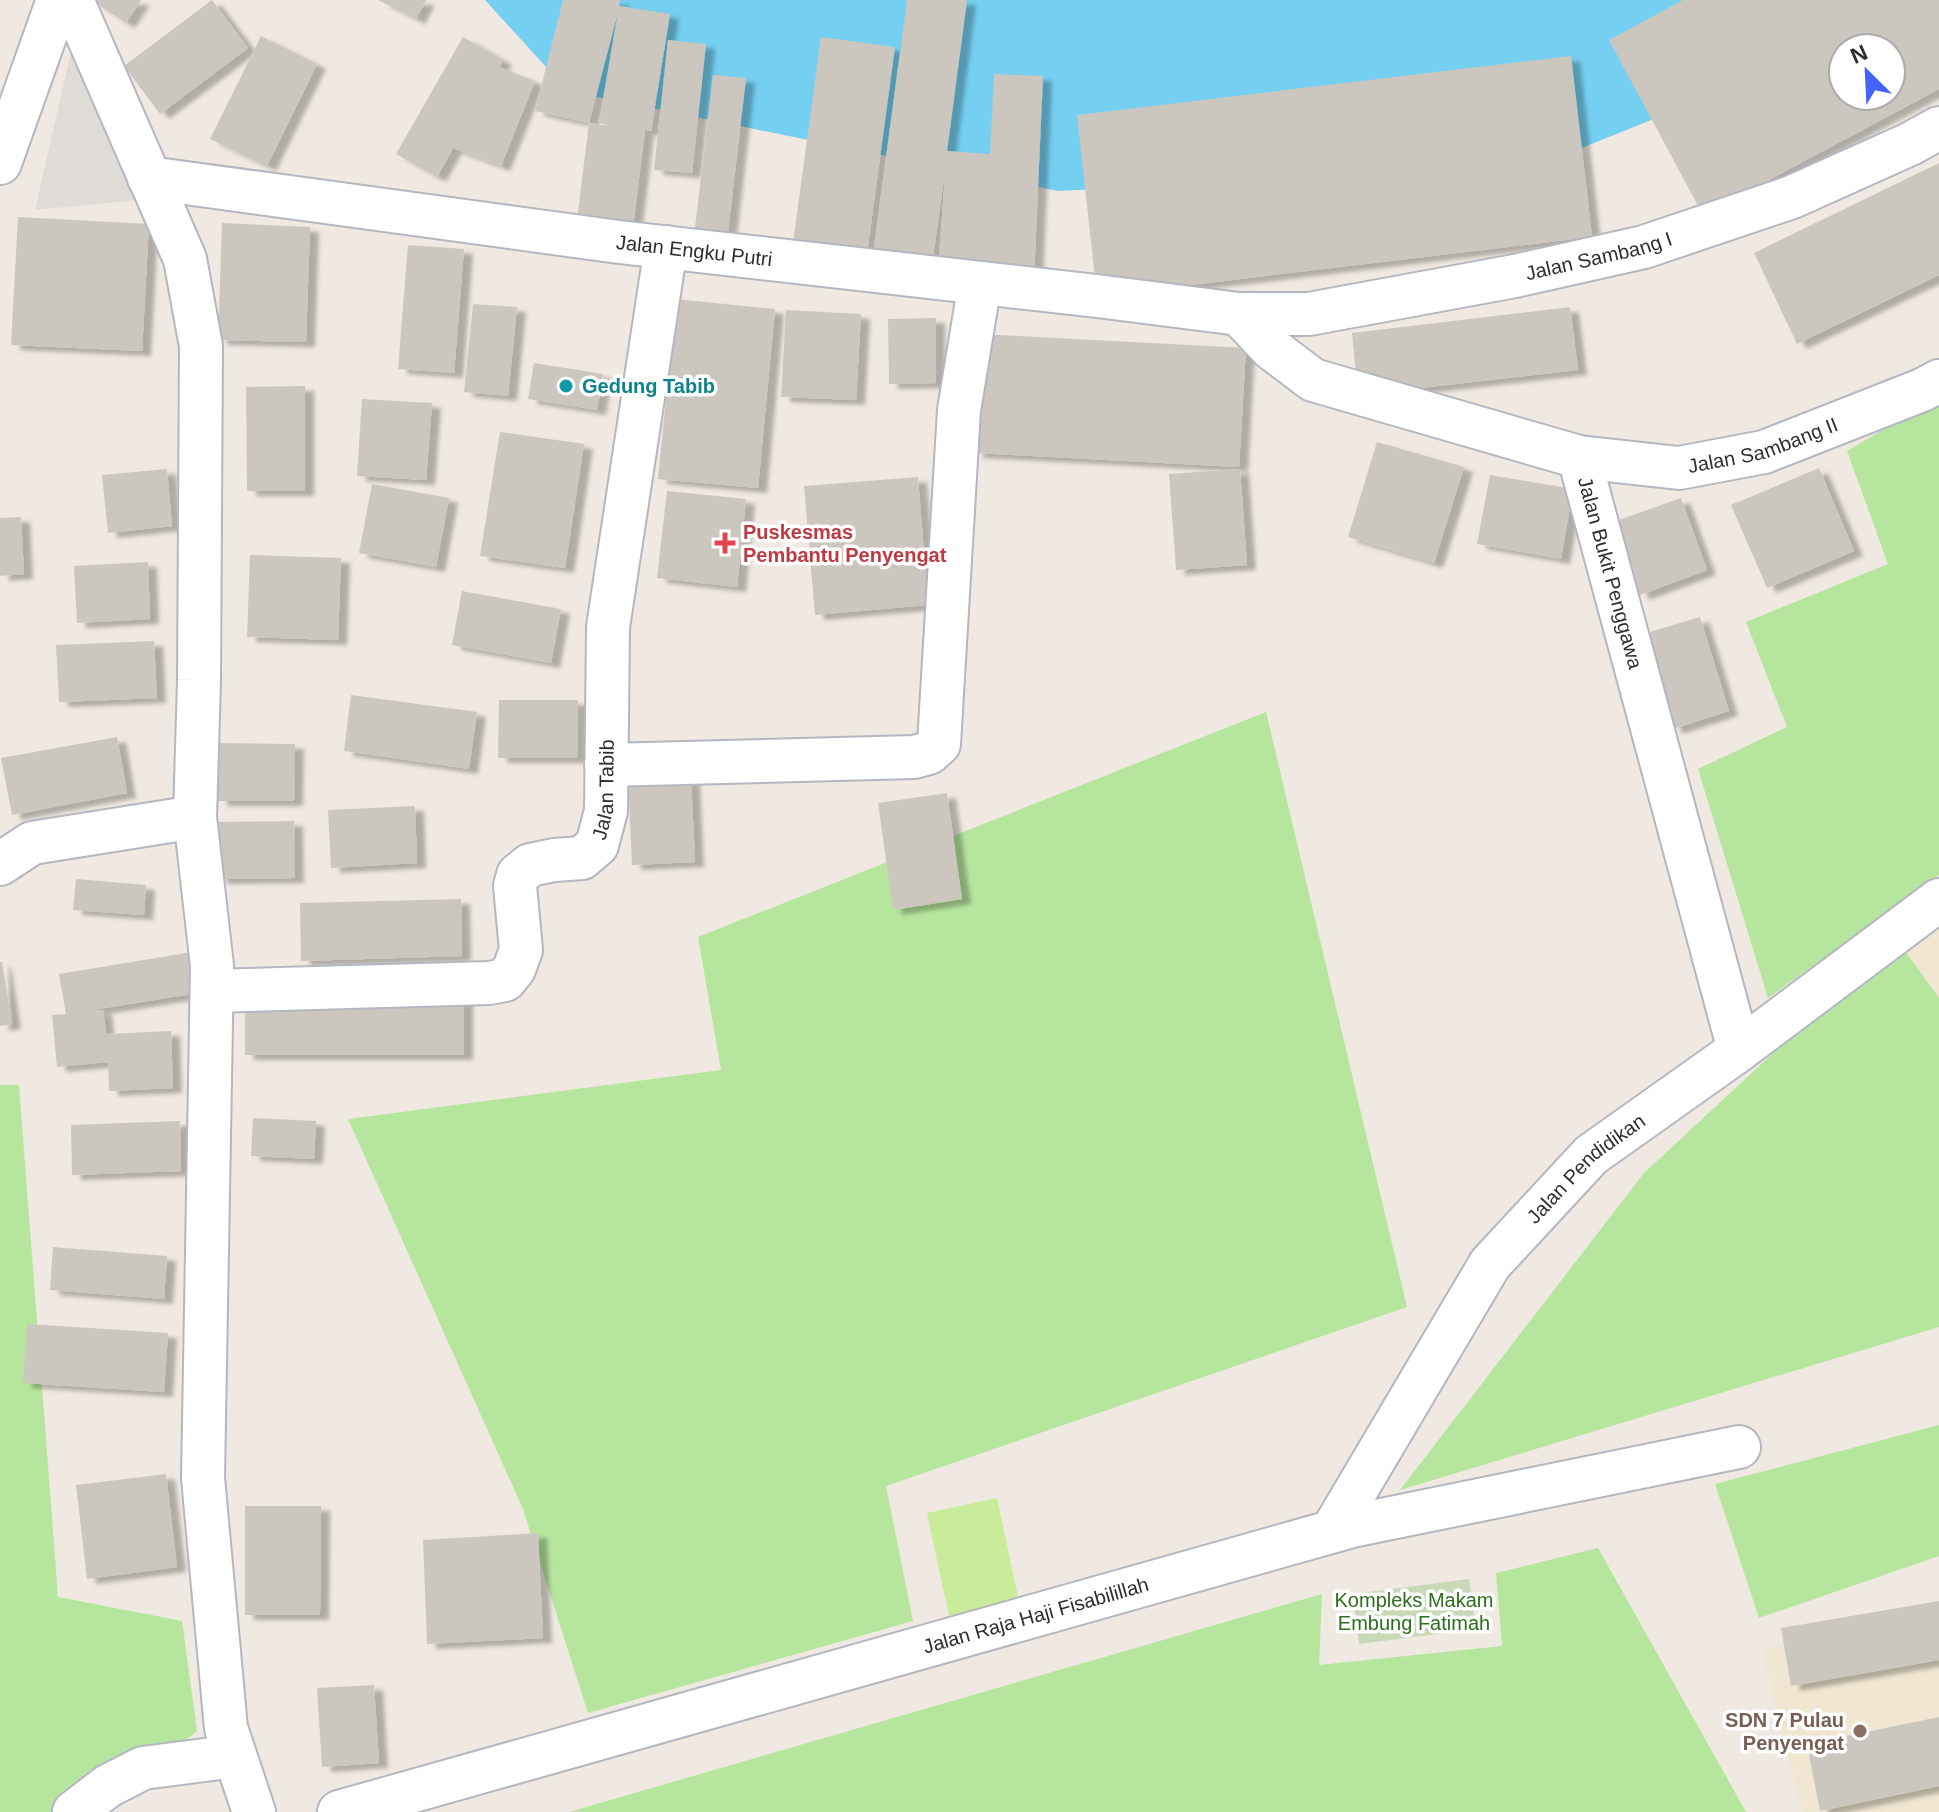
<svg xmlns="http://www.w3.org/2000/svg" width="1939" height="1812" viewBox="0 0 1939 1812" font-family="Arial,sans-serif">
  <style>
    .education { fill: #f0e6d1 }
    .green { fill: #b6e59e }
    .cemetery { fill: #c8d9b8 }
    .pitch { fill: #c9ec9a }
    .plaza { fill: #dfdcd8 }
    .water { fill: #75cff0 }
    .building { fill: #cbc7bf; fill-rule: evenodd; filter: url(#shadow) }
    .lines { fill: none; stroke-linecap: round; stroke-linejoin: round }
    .minor-casing { stroke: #b4b7c1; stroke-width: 46 }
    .minor { stroke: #fff; stroke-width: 42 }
    .culture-dot { fill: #0f9aa8; stroke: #fff; stroke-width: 3 }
    .health-dot { fill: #e0444e; stroke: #fff; stroke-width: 3 }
    .education-dot { fill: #8d6e63; stroke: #fff; stroke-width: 3 }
    .labels { text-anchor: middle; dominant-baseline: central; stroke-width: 7; stroke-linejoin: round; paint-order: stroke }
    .street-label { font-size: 20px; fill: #2e2e2e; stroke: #fff }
    .culture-label { font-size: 20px; font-weight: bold; fill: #0d838f; stroke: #fff; text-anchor: start }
    .health-label { font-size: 20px; font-weight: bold; fill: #be3a42; stroke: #fff; text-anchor: start }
    .park-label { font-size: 20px; fill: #2c6e1b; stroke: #fff }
    .education-label { font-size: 20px; font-weight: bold; fill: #785e54; stroke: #fff; text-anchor: end }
  </style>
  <defs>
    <filter id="shadow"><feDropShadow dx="9" dy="5" stdDeviation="2" flood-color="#0004"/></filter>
  </defs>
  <rect width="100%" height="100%" fill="#efe9e1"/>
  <g class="education">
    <path d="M1939 908V998L1896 939Z"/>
    <path d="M1939 1607V1812H1802L1762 1650Z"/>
  </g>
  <g class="green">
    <path d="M1939 397V875L1768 998 1698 769 1787 727 1746 622 1888 564 1847 451Z"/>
    <path d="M1266 712 1407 1307 886 1486 913 1621 588 1713 523 1509 348 1119 721 1070 698 937Z"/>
    <path d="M1896 939 1939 998V1327L1400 1490 1644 1173Z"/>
    <path d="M0 1085H19L58 1597 182 1621 197 1731 91 1812H0Z"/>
    <path d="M1939 1425V1556L1759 1618 1715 1484Z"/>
    <path d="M1598 1548 1746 1812H569L1322 1594 1319 1665 1502 1646 1496 1573Z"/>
  </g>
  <path class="cemetery" d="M1469 1579 1476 1629 1359 1644 1353 1594Z"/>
  <path class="pitch" d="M997 1498 1019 1601 949 1616 927 1513Z"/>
  <path class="plaza" d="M71 52 108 112 139 200 35 210Z"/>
  <path class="water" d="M485 0H1939V5L1534 167 1058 191 568 91Z"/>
  <g class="building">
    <path d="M96 0H141L126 23 94 2Z"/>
    <path d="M212 0 248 48 160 114 124 66Z"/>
    <path d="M378 0H426L416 19Z"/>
    <path d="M563 0H620L619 6 670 14 651 131 645 130 632 235 576 228 589 123 535 111ZM618 12 599 123 612 126 589 123Z"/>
    <path d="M907 0H967L947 151 990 154 994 74 1043 76 1033 300 938 271 946 163 930 279 871 271Z"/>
    <path d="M1683 0H1939V89L1703 215 1609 40ZM1843 48H1891V96H1843Z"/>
    <path d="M261 36 317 64 267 166 210 139Z"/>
    <path d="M463 37 503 60 499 67 535 81 501 166 453 148 437 177 396 154Z"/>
    <path d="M821 37 895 47 863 282 789 272Z"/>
    <path d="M668 40 706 44 692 173 654 170Z"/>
    <path d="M1571 56 1592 237 1097 296 1077 115Z"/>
    <path d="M713 75 746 78 726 248 693 244Z"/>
    <path d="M1939 163V275L1797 344 1754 253Z"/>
    <path d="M18 217 149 224 142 351 11 345Z"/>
    <path d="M222 223 310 227 306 342 218 340Z"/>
    <path d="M408 245 464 249 454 373 398 369Z"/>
    <path d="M676 299 775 309 758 488 658 479Z"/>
    <path d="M473 304 517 307 508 396 464 392Z"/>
    <path d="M1570 307 1578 370 1358 395 1352 333Z"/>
    <path d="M786 310 861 314 856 400 781 397Z"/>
    <path d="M936 318V383L889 384 888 319Z"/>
    <path d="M980 334 1246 348 1239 467 974 453Z"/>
    <path d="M534 363 603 374 597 410 528 399Z"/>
    <path d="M305 386V491H247L246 387Z"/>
    <path d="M362 399 432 403 426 480 357 476Z"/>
    <path d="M500 432 584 444 565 568 480 556Z"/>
    <path d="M1377 442 1464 467 1434 563 1348 537Z"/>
    <path d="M1819 468 1854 551 1767 588 1731 505Z"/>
    <path d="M167 469 172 526 108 533 102 475Z"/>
    <path d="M1240 469 1247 565 1176 570 1169 474Z"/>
    <path d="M1490 475 1573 489 1561 559 1477 544Z"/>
    <path d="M918 477 928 605 815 615 804 486Z"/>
    <path d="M372 484 449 498 436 567 359 553Z"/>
    <path d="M667 491 746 499 737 587 657 578Z"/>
    <path d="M1681 498 1707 570 1640 595 1613 522Z"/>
    <path d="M21 517 24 574 0 576V518Z"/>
    <path d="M250 555 341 558 338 640 247 637Z"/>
    <path d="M148 562 150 619 77 623 74 566Z"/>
    <path d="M462 591 561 609 551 663 452 645Z"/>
    <path d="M1700 617 1729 711 1673 729 1643 634Z"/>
    <path d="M154 641 157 698 59 702 56 645Z"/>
    <path d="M351 695 477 712 469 769 344 751Z"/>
    <path d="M499 700H578L577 758H498Z"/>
    <path d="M117 737 127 793 12 815 1 758Z"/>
    <path d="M218 743 295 744 294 801H218Z"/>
    <path d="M691 777 695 862 632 865 628 780Z"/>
    <path d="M947 793 962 899 893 910 878 803Z"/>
    <path d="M415 806 417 863 331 868 328 810Z"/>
    <path d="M294 821 295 878 218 879 217 822Z"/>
    <path d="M76 879 146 885 144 915 73 910Z"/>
    <path d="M461 899 462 956 301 961 300 903Z"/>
    <path d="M192 952 198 993 80 1012 103 1010 106 1034 171 1031 173 1088 109 1091 108 1062 57 1067 52 1015 66 1014 59 974Z"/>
    <path d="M0 962H2L12 1024 0 1026Z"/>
    <path d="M464 997V1055H245V998Z"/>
    <path d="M253 1118 316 1121 314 1159 251 1156Z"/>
    <path d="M180 1121 181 1171 72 1175 71 1125Z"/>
    <path d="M53 1247 167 1256 164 1299 50 1290Z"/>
    <path d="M27 1324 168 1333 164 1392 23 1383Z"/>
    <path d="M166 1474 177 1567 87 1579 76 1485Z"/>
    <path d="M245 1506H321L320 1615H245Z"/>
    <path d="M538 1533 543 1638 427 1644 423 1540Z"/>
    <path d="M1939 1601V1660L1791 1686 1781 1628Z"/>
    <path d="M374 1685 379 1763 322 1767 317 1688Z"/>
    <path d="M1939 1717V1786L1820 1811 1807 1744Z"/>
  </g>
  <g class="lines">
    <g class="minor-casing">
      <g id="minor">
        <path d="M72 0 185 259 201 346 199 680 195 817 212 966 203 1478 226 1728 254 1812"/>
        <path d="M0 163 58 0"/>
        <path id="s1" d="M149 178 619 242 1097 296 1239 314H1309L1515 276 1644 247 1792 197 1910 144 1939 128"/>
        <path id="s2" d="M1239 314 1272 349 1313 380 1579 457 1679 468 1764 452 1922 390 1939 381"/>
        <path id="s3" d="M1579 457 1739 1050"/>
        <path d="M606 765 914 757 929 753 939 744 959 410 980 283"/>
        <path d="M0 864 32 843 195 817"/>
        <path id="s4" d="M212 991 489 983 505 980 514 969 521 950 515 886 518 875 530 865 554 860 582 858 597 845 606 811 608 627 666 247"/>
        <path id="s5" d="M1332 1531 1490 1264 1591 1155 1739 1050 1939 900"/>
        <path d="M74 1812 108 1786 143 1768 235 1756"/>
        <path id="s6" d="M339 1812 1352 1526 1739 1447"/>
      </g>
    </g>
    <use href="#minor" class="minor"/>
  </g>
  <circle class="culture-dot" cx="566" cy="386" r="8"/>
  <path class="health-dot" d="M721 531h8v8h8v8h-8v8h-8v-8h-8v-8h8z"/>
  <circle class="education-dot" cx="1860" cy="1731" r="8"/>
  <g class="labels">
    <g class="street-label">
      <text stroke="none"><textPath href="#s1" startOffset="550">Jalan Engku Putri</textPath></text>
      <text stroke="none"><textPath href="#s1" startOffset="1464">Jalan Sambang I</textPath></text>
      <text stroke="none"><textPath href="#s2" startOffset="564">Jalan Sambang II</textPath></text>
      <text stroke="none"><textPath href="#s3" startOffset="120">Jalan Bukit Penggawa</textPath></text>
      <text stroke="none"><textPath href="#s4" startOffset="548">Jalan Tabib</textPath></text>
      <text stroke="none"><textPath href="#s5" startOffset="446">Jalan Pendidikan</textPath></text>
      <text stroke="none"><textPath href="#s6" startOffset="724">Jalan Raja Haji Fisabilillah</textPath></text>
    </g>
    <g class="culture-label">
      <text x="582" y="386">Gedung Tabib</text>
    </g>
    <g class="health-label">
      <text x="743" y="532">Puskesmas<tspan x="743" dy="23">Pembantu Penyengat</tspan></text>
    </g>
    <g class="park-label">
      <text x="1414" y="1600">Kompleks Makam<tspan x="1414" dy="23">Embung Fatimah</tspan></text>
    </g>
    <g class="education-label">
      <text x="1844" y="1720">SDN 7 Pulau<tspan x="1844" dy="23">Penyengat</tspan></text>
    </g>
  </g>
  <g transform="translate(1867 72) rotate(336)"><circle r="38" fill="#ffffff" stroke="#ababab" stroke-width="2"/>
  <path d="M0-6L14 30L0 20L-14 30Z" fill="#4264fb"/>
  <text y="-12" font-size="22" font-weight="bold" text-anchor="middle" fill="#2e2e2e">N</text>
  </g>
</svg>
